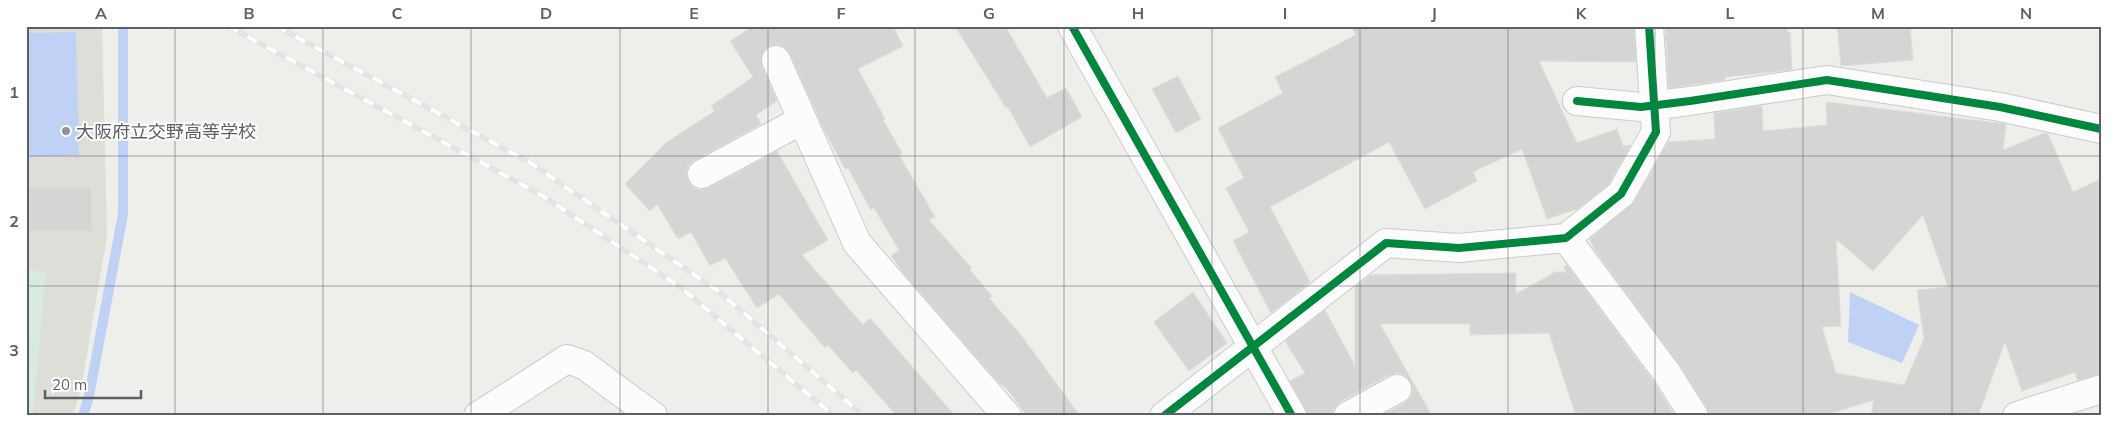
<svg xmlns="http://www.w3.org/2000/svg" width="2127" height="442" viewBox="0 0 2127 442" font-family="Mulish,'Noto Sans JP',sans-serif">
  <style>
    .education { fill: #deded8 }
    .green { fill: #d8eadb }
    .water { fill: #c0d1f6 }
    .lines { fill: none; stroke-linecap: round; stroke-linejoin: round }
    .stream { stroke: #c0d1f6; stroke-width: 10 }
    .building { fill: #d5d5d3; stroke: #deded9; fill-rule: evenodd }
    .street-casing { stroke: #cbcbcc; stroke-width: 30 }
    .street { stroke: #fcfcfc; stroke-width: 28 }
    .rail-casing { stroke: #e4e4e4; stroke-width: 5.5 }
    .rail { stroke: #fff; stroke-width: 4; stroke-dasharray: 11; stroke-linecap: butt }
    .cycleway-casing { stroke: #fff; stroke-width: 11 }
    .cycleway { stroke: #00873e; stroke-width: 8 }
    .grid { fill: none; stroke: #5f6067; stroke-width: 1; stroke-opacity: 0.55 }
    .poi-dot { fill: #919295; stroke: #fff; stroke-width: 2 }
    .labels { text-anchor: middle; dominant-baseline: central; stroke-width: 4; stroke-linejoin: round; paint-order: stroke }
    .poi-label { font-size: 18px; fill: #5f6067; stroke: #fff; text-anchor: start }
    .neatline { fill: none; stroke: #5f6067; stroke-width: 2 }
    .grid-label { font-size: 16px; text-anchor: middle; font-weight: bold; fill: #5f6067 }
  </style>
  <rect width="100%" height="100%" fill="#eeeeea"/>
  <path class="education" d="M26 26H102L107 236 81 389 73 416H26Z"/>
  <path class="green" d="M26 265 46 274 33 416H26Z"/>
  <g class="water">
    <path d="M76 32 79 155 26 157V33Z"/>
    <path d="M1850 292 1919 325 1902 363 1848 342Z"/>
  </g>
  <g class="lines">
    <path class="stream" d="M83 416 89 396 123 214V26"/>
  </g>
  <g class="building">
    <path d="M754 26H893L903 46 858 69 885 119 883 120 902 153 899 155 935 217 929 220 972 268 970 270 992 296 989 298 1021 335 1080 416H1027L1008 390 998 382 905 275 891 256 899 250 874 208 871 210 848 168 845 169 824 130 790 54 785 47 777 44 769 46 764 50 761 58 762 66 777 101 756 115 761 124 694 161 688 166 686 173 688 181 694 188 701 190 709 188 777 151 828 240 802 255 863 325 870 318 955 416H897L856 370 853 373 828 345 825 348 779 294 757 308 725 258 710 266 691 232 678 239 657 204 650 211 625 184 667 142 715 111 711 106 753 77 730 41Z"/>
    <path d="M955 26H1005L1047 98 1066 88 1082 117 1030 147 1008 107 1006 108Z"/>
    <path d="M1351 26H1634L1636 62 1539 61 1577 143 1617 129 1623 146 1631 145 1609 184 1577 209 1547 219 1522 149 1473 172 1477 181 1425 209 1389 142 1270 207 1310 282 1271 313 1233 241 1249 232 1226 188 1244 178 1218 128 1283 93 1275 77 1356 35Z"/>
    <path d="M1665 26H1787V32H1790L1792 70 1725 77V80L1669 88Z"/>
    <path d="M1837 26H1910L1913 60 1841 66Z"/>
    <path d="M1178 76 1201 119 1176 133 1152 89Z"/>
    <path d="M1826 102 2006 124 2003 150 2044 133 2048 134 2073 192 2101 179V374L2077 380 2075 372 2022 391 2005 342 1978 416H1871L1874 400 1822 416H1710L1707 408 1679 364 1594 249 1590 239 1634 202 1668 142 1715 139 1714 113 1762 106 1763 131 1827 125ZM1923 215 1948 287 1917 290 1924 339 1904 385 1836 373 1822 327 1841 326 1836 239 1873 271Z"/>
    <rect x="26" y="188" width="66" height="43"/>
    <path d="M1567 265 1653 381 1675 416H1576L1549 333 1470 335V324H1380L1432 416H1381L1405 403 1411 397 1413 389 1410 381 1405 375 1398 373 1389 375 1340 402 1334 408 1332 416H1308L1290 381 1305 373 1285 341 1325 310 1355 366V287L1370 275 1516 273V294L1555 272H1566L1564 267Z"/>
    <path d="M1193 292 1227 343 1189 371 1154 322Z"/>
  </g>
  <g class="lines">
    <g class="street-casing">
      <g id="street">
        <path d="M1072 26 1292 416"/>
        <path d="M776 60 857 243 1007 416"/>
        <path d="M1577 101 1641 107 1690 101 1827 80 2000 107 2101 129"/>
        <path d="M702 174 802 120"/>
        <path d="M1566 238 1666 372 1694 416"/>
        <path d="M478 416 567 359 584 365 653 416"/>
        <path d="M1164 416 1386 243 1459 248 1566 238 1621 194 1656 132 1649 26"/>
        <path d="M1348 416 1397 389"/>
        <path d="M2017 416 2101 389"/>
      </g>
    </g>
    <use href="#street" class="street"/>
    <g class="rail-casing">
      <g id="rail">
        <path d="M228 26 543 196 680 287 834 416"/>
        <path d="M276 26 529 162 718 291 864 416"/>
      </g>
    </g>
    <use href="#rail" class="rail"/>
    <g class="cycleway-casing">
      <g id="cycleway">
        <path d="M1072 26 1292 416"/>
        <path d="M1577 101 1641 107 1690 101 1827 80 2000 107 2101 129"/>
        <path d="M1164 416 1386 243 1459 248 1566 238 1621 194 1656 132 1649 26"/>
      </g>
    </g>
    <use href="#cycleway" class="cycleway"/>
  </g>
  <path class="grid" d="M175 26V416M323 26V416M471 26V416M620 26V416M768 26V416M915 26V416M1064 26V416M1212 26V416M1360 26V416M1508 26V416M1655 26V416M1803 26V416M1952 26V416M26 156H2101M26 286H2101"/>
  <circle class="poi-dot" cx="66" cy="131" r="5"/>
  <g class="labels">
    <g class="poi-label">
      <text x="76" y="131">大阪府立交野高等学校</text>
    </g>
  </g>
  <rect width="2127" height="442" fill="none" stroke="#ffffff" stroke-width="55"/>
  <path d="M45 390v8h96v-8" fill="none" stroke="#5f6067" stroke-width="2.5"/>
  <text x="52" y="390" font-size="15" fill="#5f6067" stroke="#ffffff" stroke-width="4" paint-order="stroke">20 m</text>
  <rect x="28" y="28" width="2072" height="386" class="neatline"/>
  <g class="grid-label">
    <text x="101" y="19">A</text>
    <text x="249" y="19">B</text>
    <text x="397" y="19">C</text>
    <text x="546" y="19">D</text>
    <text x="694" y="19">E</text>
    <text x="841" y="19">F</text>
    <text x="989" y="19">G</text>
    <text x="1138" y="19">H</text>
    <text x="1285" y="19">I</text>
    <text x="1434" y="19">J</text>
    <text x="1581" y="19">K</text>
    <text x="1730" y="19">L</text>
    <text x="1878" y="19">M</text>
    <text x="2026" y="19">N</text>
    <text x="14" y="98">1</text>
    <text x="14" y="227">2</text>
    <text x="14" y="356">3</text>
  </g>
</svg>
